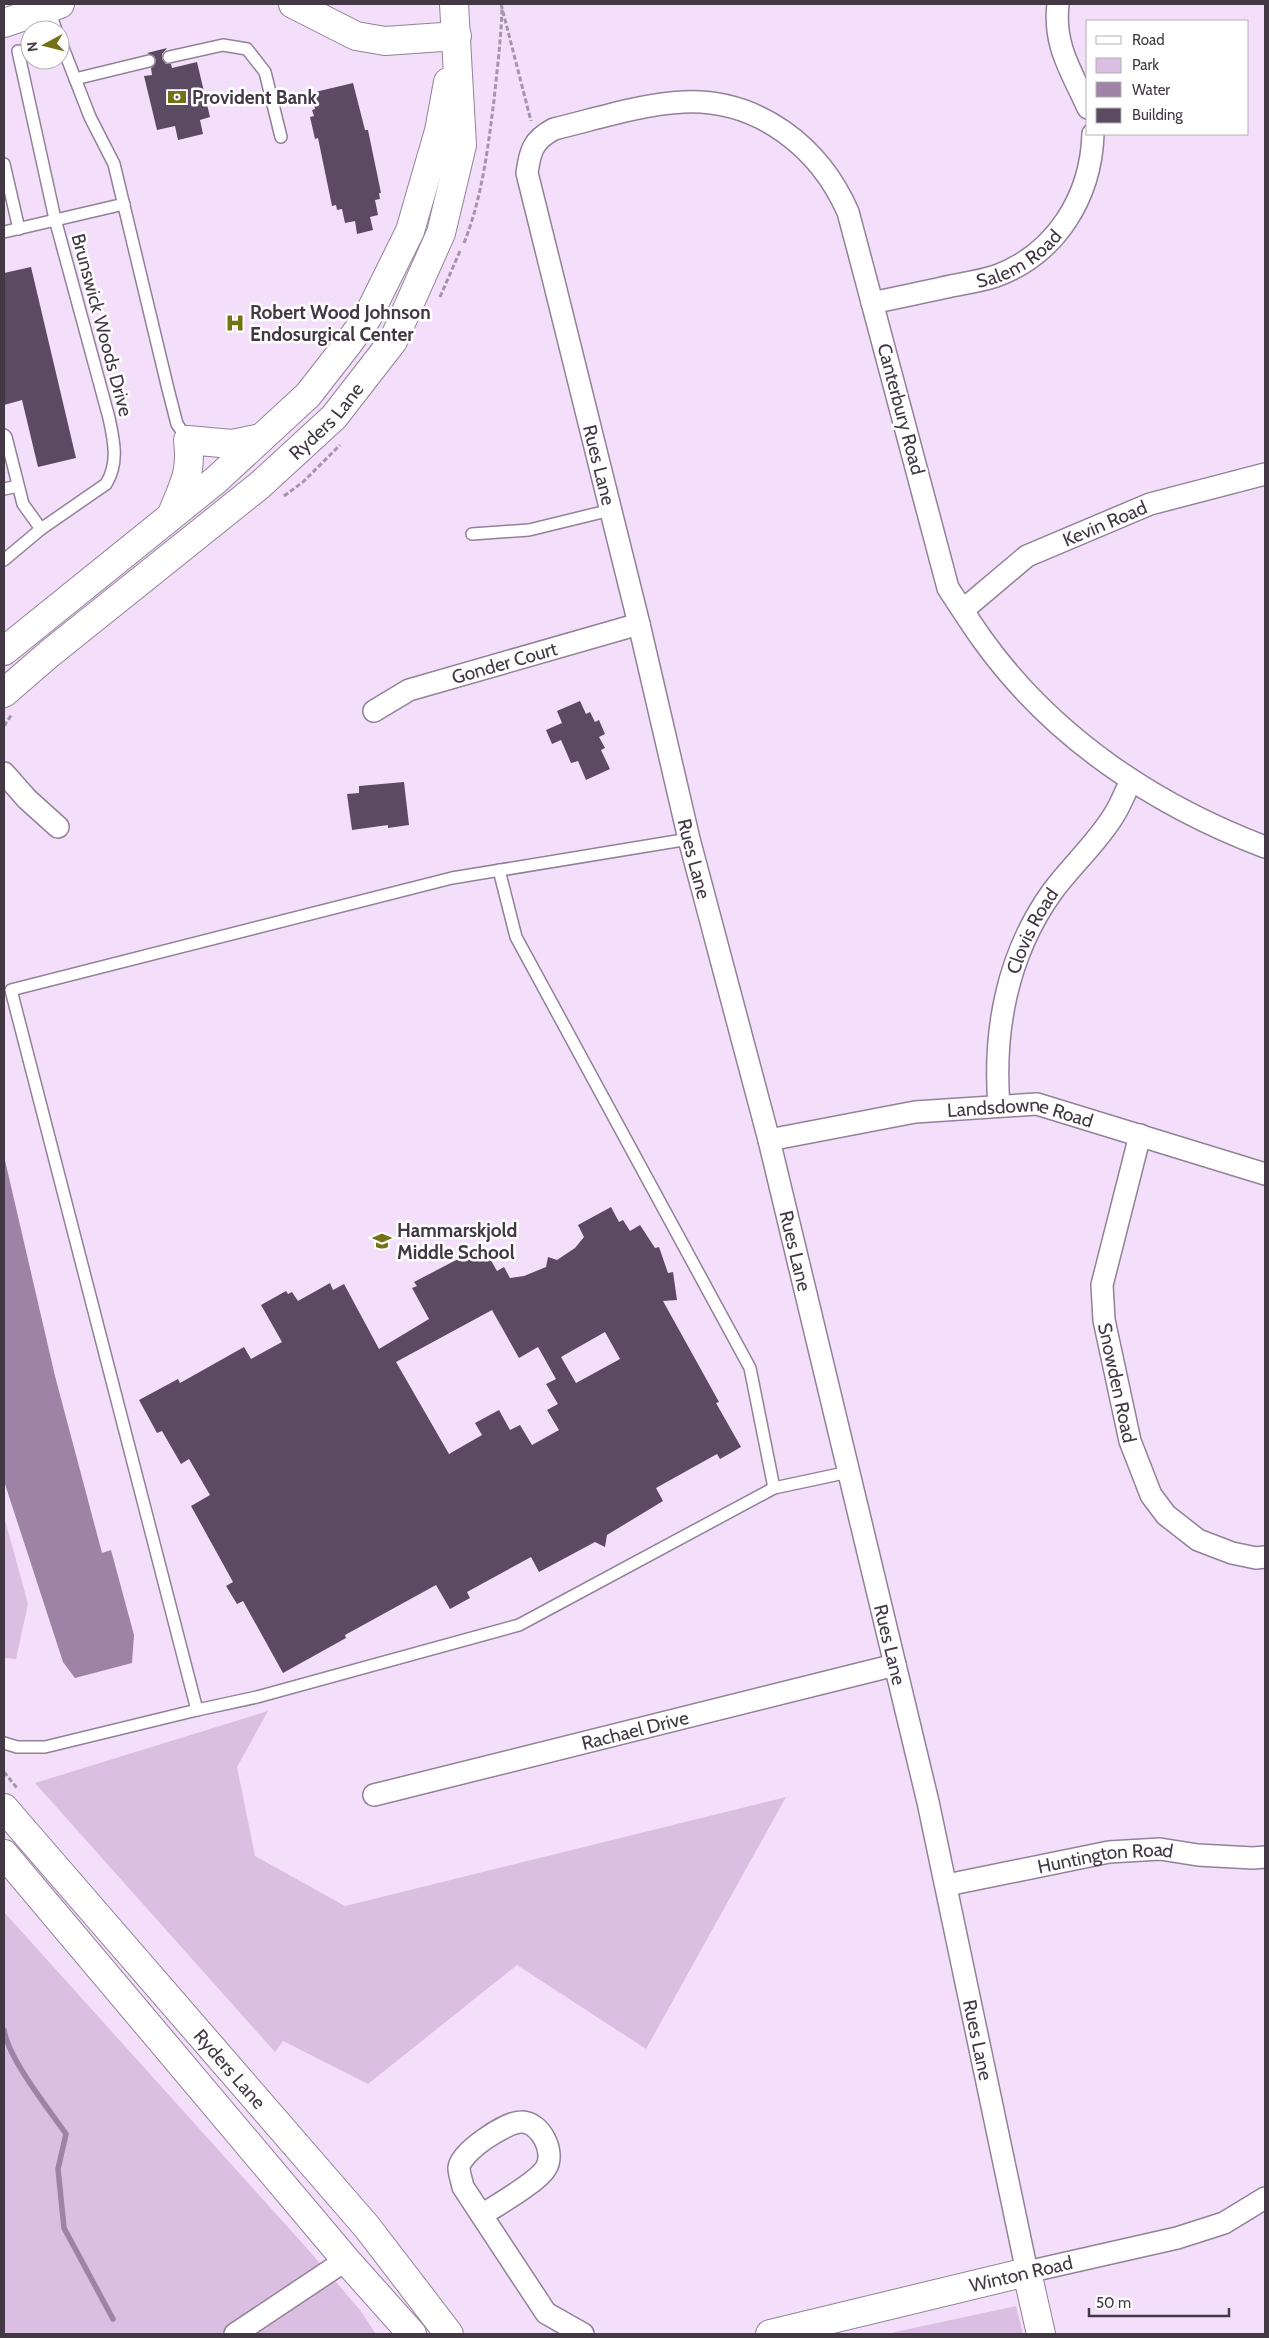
<svg xmlns="http://www.w3.org/2000/svg" width="1269" height="2338" viewBox="0 0 1269 2338" font-family="Cabin,sans-serif">
  <style>
    .green { fill: #dabfe2 }
    .water { fill: #9e83a7 }
    .lines { fill: none; stroke-linecap: round; stroke-linejoin: round }
    .stream { stroke: #9e83a7; stroke-width: 5.5 }
    .building { fill: #5b4a61; fill-rule: evenodd }
    .lane-casing { stroke: #938099; stroke-width: 14 }
    .street-casing { stroke: #938099; stroke-width: 24 }
    .secondary-casing { stroke: #938099; stroke-width: 30 }
    .path { stroke: #a495a9; stroke-width: 3; stroke-dasharray: 5 2.5; stroke-linecap: butt }
    .lane { stroke: #fff; stroke-width: 11 }
    .street { stroke: #fff; stroke-width: 21 }
    .secondary { stroke: #fff; stroke-width: 28 }
    .labels { text-anchor: middle; dominant-baseline: central; stroke-width: 5; stroke-linejoin: round; paint-order: stroke }
    .poi-label { font-size: 19px; font-weight: bold; fill: #423944; stroke: #fff; text-anchor: start }
    .street-label { font-size: 19px; fill: #423944; stroke: #fff }
  </style>
  <rect width="100%" height="100%" fill="#f4dffb"/>
  <g class="green">
    <path d="M4 1516 28 1604 16 1659 4 1658Z"/>
    <path d="M268 1711 237 1767 255 1856 345 1906 786 1797 646 2049 517 1965 368 2084 283 2041 275 2052 35 1783Z"/>
    <path d="M4 1912 305 2246 360 2310 376 2334H4Z"/>
    <path d="M1016 2306 1023 2334H886Z"/>
  </g>
  <path class="water" d="M4 1156 55 1376 102 1553 111 1550 134 1635 132 1663 75 1678 63 1662 4 1481Z"/>
  <g class="lines">
    <path class="stream" d="M4 2030C9 2060 48 2108 66 2134L58 2169 64 2228 113 2319"/>
  </g>
  <g class="building">
    <path d="M167 48 162 54V59L166 64H171L172 68 197 62 210 117 200 120 203 134 178 140 175 126 157 130 144 76 152 75 151 68 154 66 156 60 154 56 147 53Z"/>
    <path d="M353 83 365 130H368L381 193H379L380 199 375 200 378 215 370 217 373 230 357 234 355 221 345 223 342 209 337 210 336 205 332 206 318 138 315 139 310 117 314 116 312 110 315 109 311 93Z"/>
    <path d="M31 267 76 458 38 467 22 400 4 405V273Z"/>
    <path d="M580 701 586 714 590 712 595 722 599 720 605 734 599 737 605 748 601 750 610 769 586 780 578 761 571 763 561 740 552 744 546 730 562 723 557 711Z"/>
    <path d="M404 782 409 825 388 828V825L352 830 347 794 359 793V786Z"/>
    <path d="M611 1207 619 1222 623 1220 630 1231 640 1225 655 1248 659 1247 668 1273 673 1272 677 1300 663 1301 719 1402 716 1403 741 1447 720 1459 717 1454 656 1488 663 1501 607 1535 605 1547 595 1542 539 1572 531 1557 467 1592 470 1598 450 1609 436 1585 345 1635 346 1638 283 1673 243 1601 237 1604 226 1586 233 1582 191 1506 210 1495 189 1459 181 1464 162 1431 157 1433 139 1400 178 1379 180 1383 244 1347 251 1359 282 1342 261 1305 286 1291 288 1294 292 1292 298 1301 330 1283 333 1290 344 1284 379 1349 429 1319 412 1288 417 1286 414 1282 460 1258 462 1261 484 1248 497 1271 504 1267 510 1278 524 1276 546 1267 548 1257 557 1260 575 1248 584 1237 578 1225ZM492 1310 519 1358 538 1347 556 1379 546 1384 558 1404 547 1410 559 1430 532 1445 520 1425 510 1430 499 1410 475 1423 482 1435 449 1454 396 1362ZM605 1332 620 1359 576 1383 561 1357Z"/>
  </g>
  <g class="lines">
    <g class="lane-casing">
      <g id="lane">
        <path d="M48 7 56 30"/>
        <path d="M60 40 90 117 114 164 168 389 177 424 188 440"/>
        <path d="M169 57 223 45 247 49 265 72 281 137"/>
        <path d="M75 79 149 61"/>
        <path d="M4 164 19 229"/>
        <path d="M4 232 124 204"/>
        <path d="M4 435 6 437 23 504 41 529"/>
        <path d="M4 489 18 486"/>
        <path d="M472 534 529 530 611 510"/>
        <path d="M4 560 41 529 106 484C119 463 114 441 109 418L55 219 18 51"/>
        <path d="M689 839 452 878 11 990 197 1710 257 1697 519 1625 774 1488 849 1472"/>
        <path d="M499 870 516 937 750 1368 774 1488"/>
        <path d="M4 1743 17 1747H45L197 1710"/>
      </g>
    </g>
    <g class="street-casing">
      <g id="street">
        <path d="M1058 4C1053 46 1072 72 1088 108"/>
        <path id="s1" d="M872 303C899 297 925 292 951 286 966 283 981 281 996 276 1056 254 1091 197 1093 134"/>
        <path id="s2" d="M963 610 1027 556 1150 504 1265 474"/>
        <path id="s3" d="M374 711 409 690 639 624"/>
        <path d="M4 773 27 799 58 827"/>
        <path id="s4" d="M1265 847C1154 805 1052 737 982 639 970 622 959 605 948 588L848 212C819 146 758 99 684 102 641 104 596 119 554 129 533 140 530 151 527 173L639 624 689 839 769 1140 928 1802 1027 2272 1177 2238 1224 2223 1265 2198"/>
        <path id="s5" d="M999 1106C993 1031 1007 955 1052 892 1071 866 1097 843 1114 815 1121 804 1125 792 1131 781"/>
        <path id="s6" d="M1140 1135 1102 1285 1104 1320 1130 1441 1151 1495 1166 1515 1198 1540 1232 1553 1256 1558 1265 1557"/>
        <path id="s7" d="M769 1140 915 1112 1037 1104 1265 1174"/>
        <path id="s8" d="M374 1795 895 1665"/>
        <path id="s9" d="M947 1885 1109 1852 1160 1849 1198 1855 1253 1858 1265 1857"/>
        <path d="M482 2215C497 2205 538 2182 546 2168 556 2152 540 2121 521 2122 506 2122 460 2152 459 2168 459 2174 462 2181 463 2187L546 2313 583 2334"/>
        <path d="M235 2334 346 2260"/>
      </g>
    </g>
    <g class="secondary-casing">
      <g id="secondary">
        <path d="M293 4 356 36 385 41 457 36"/>
        <path d="M4 23 60 4"/>
        <path d="M172 514C184 484 192 473 188 440L232 444 261 438"/>
        <path d="M4 651 216 480 308 395 347 345 367 318 410 231 439 131 448 82"/>
        <path id="s10" d="M4 693 49 654 260 485 334 417 393 341 441 233 462 145 454 4"/>
        <path id="s11" d="M4 1808 367 2227 449 2334"/>
        <path d="M4 1854 346 2260 412 2334"/>
        <path d="M770 2334 1027 2272 1041 2334"/>
      </g>
    </g>
    <g class="path">
      <path d="M501 4 531 121"/>
      <path d="M464 243C482 198 488 148 494 100 497 70 501 40 502 9"/>
      <path d="M440 297 460 251"/>
      <path d="M284 496 303 482 340 445"/>
      <path d="M4 726 12 714"/>
      <path d="M4 1772 17 1788"/>
    </g>
    <use href="#lane" class="lane"/>
    <use href="#street" class="street"/>
    <use href="#secondary" class="secondary"/>
  </g>
  <defs>
    <g id="bank-bare" transform="scale(1.5)"><path d="M-6-4H6V4H-6ZM0-2.3a2.3 2.3 0 1 0 0 4.6a2.3 2.3 0 1 0 0-4.6Z" fill="#747215" stroke="#fff" stroke-width="2.5" paint-order="stroke"/></g>
    <g id="hospital-bare" transform="scale(1.5)"><path d="M-5-5h3v3.5h4V-5h3V5h-3V1.5h-4V5h-3Z" fill="#747215" stroke="#fff" stroke-width="2.5" paint-order="stroke"/></g>
    <g id="school-bare" transform="scale(1.5)"><path d="M0-5L7-2L0 1L-7-2ZM-4 1L0 2.5L4 1V4Q0 6-4 4Z" fill="#747215" stroke="#fff" stroke-width="2.5" paint-order="stroke"/></g>
  </defs>
  <g fill-rule="evenodd">
    <use href="#bank-bare" x="177" y="97"/>
    <use href="#hospital-bare" x="235" y="323"/>
    <use href="#school-bare" x="382" y="1241"/>
  </g>
  <g class="labels">
    <g class="poi-label">
      <text x="192" y="97">Provident Bank</text>
      <text x="250" y="312">Robert Wood Johnson<tspan x="250" dy="22">Endosurgical Center</tspan></text>
      <text x="397" y="1230">Hammarskjold<tspan x="397" dy="22">Middle School</tspan></text>
    </g>
    <g class="street-label">
      <text stroke="none"><textPath href="#s1" startOffset="155">Salem Road</textPath></text>
      <text transform="translate(102 325) rotate(75)">Brunswick Woods Drive</text>
      <text transform="translate(901 409) rotate(75)">Canterbury Road</text>
      <text stroke="none"><textPath href="#s10" startOffset="422">Ryders Lane</textPath></text>
      <text stroke="none"><textPath href="#s4" startOffset="1505">Rues Lane</textPath></text>
      <text stroke="none"><textPath href="#s2" startOffset="168">Kevin Road</textPath></text>
      <text stroke="none"><textPath href="#s3" startOffset="140">Gonder Court</textPath></text>
      <text stroke="none"><textPath href="#s4" startOffset="1910">Rues Lane</textPath></text>
      <text stroke="none"><textPath href="#s5" startOffset="181">Clovis Road</textPath></text>
      <text stroke="none"><textPath href="#s7" startOffset="255">Landsdowne Road</textPath></text>
      <text stroke="none"><textPath href="#s4" startOffset="2315">Rues Lane</textPath></text>
      <text stroke="none"><textPath href="#s6" startOffset="254">Snowden Road</textPath></text>
      <text stroke="none"><textPath href="#s4" startOffset="2720">Rues Lane</textPath></text>
      <text stroke="none"><textPath href="#s8" startOffset="269">Rachael Drive</textPath></text>
      <text stroke="none"><textPath href="#s9" startOffset="161">Huntington Road</textPath></text>
      <text stroke="none"><textPath href="#s4" startOffset="3125">Rues Lane</textPath></text>
      <text stroke="none"><textPath href="#s11" startOffset="345">Ryders Lane</textPath></text>
      <text transform="translate(1021 2274) rotate(-13)">Winton Road</text>
    </g>
  </g>
  <rect width="1269" height="2338" fill="none" stroke="#423944" stroke-width="10"/>
  <rect x="1086" y="20" width="162" height="115" fill="#ffffff" stroke="#b3b0b4"/>
  <rect x="1096" y="36" width="25" height="8" fill="#ffffff" stroke="#b3b0b4"/>
  <text x="1132" y="45" font-size="15" fill="#423944">Road</text>
  <rect x="1096" y="58" width="25" height="15" fill="#dabfe2" stroke="#b3b0b4"/>
  <text x="1132" y="70" font-size="15" fill="#423944">Park</text>
  <rect x="1096" y="82" width="25" height="15" fill="#9e83a7" stroke="#b3b0b4"/>
  <text x="1132" y="95" font-size="15" fill="#423944">Water</text>
  <rect x="1096" y="108" width="25" height="15" fill="#5b4a61" stroke="#b3b0b4"/>
  <text x="1132" y="120" font-size="15" fill="#423944">Building</text>
  <g transform="translate(45 45) rotate(263)"><circle r="24" fill="#ffffff" stroke="#b3b0b4"/>
  <path d="M0-4L9 19L0 12L-9 19Z" fill="#747215"/>
  <text y="-8" font-size="14" font-weight="bold" text-anchor="middle" fill="#423944">N</text>
  </g>
  <path d="M1089 2308v8h140v-8" fill="none" stroke="#423944" stroke-width="2.5"/>
  <text x="1096" y="2308" font-size="15" fill="#423944" stroke="#ffffff" stroke-width="4" paint-order="stroke">50 m</text>
</svg>
